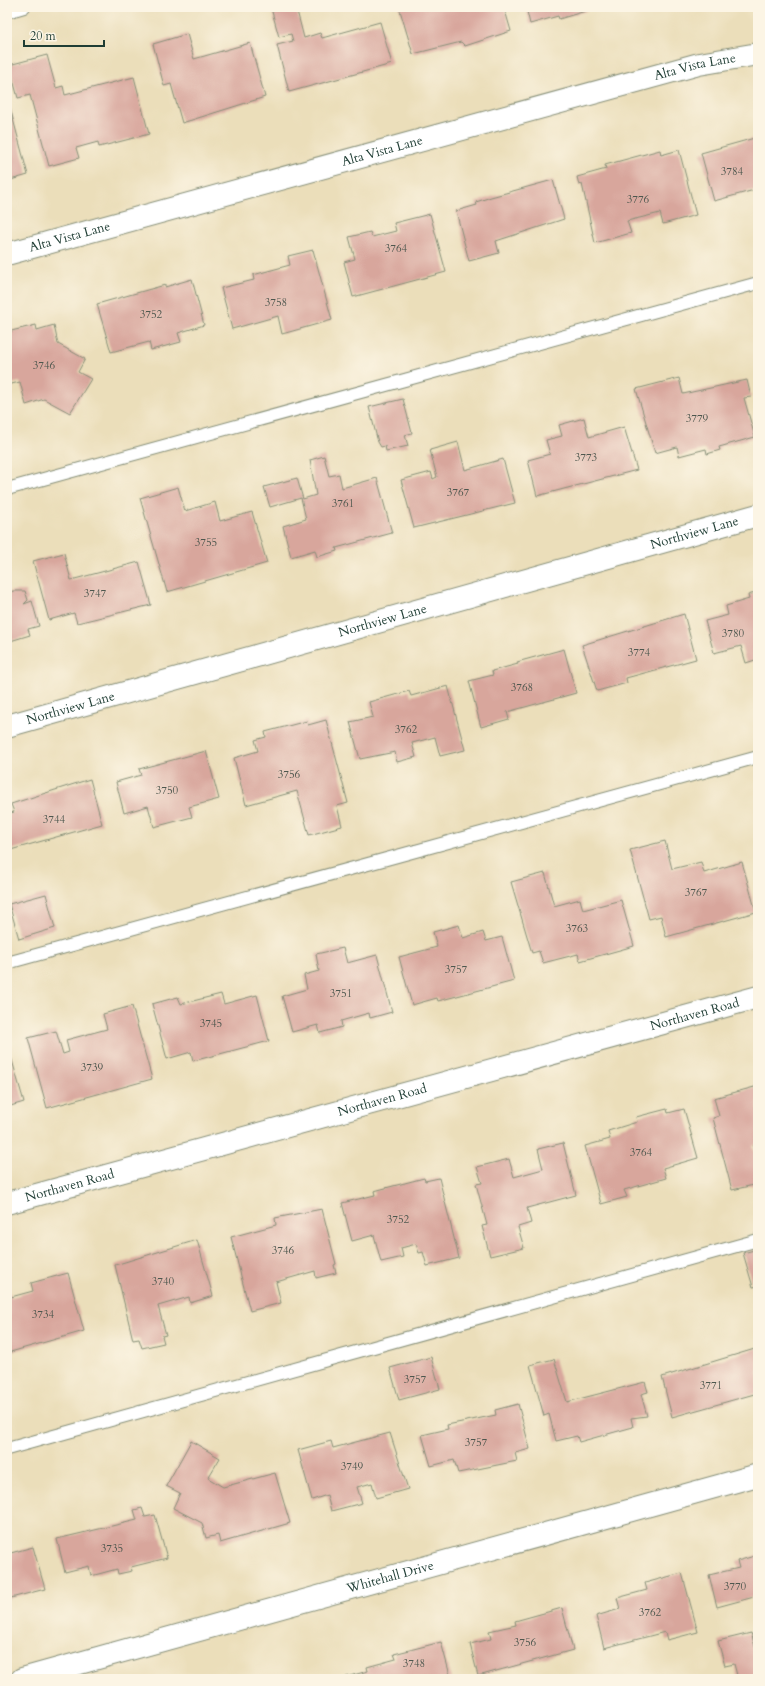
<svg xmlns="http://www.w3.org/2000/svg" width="765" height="1686" viewBox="0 0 765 1686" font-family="Cardo,serif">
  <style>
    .building { fill: #d8a69c }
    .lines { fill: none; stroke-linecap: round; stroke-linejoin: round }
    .lane-casing { stroke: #858e77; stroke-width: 14 }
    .street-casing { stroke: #858e77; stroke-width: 24 }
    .secondary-casing { stroke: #858e77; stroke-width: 24 }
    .lane { stroke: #fff; stroke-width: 12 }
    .street { stroke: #fff; stroke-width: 22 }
    .secondary { stroke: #fff; stroke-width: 22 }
    .labels { text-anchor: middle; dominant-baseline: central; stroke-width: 3; stroke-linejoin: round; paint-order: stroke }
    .number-label { font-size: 11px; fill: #4d574e }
    .street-label { font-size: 13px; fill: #1f3d34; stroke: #fcf5e5 }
  </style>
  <rect width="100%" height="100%" fill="#fcf5e5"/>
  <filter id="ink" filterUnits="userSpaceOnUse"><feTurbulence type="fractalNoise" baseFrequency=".025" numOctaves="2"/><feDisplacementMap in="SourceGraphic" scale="8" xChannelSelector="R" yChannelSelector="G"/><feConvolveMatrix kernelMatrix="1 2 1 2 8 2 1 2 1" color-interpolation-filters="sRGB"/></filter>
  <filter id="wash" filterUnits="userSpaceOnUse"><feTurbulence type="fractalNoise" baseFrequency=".012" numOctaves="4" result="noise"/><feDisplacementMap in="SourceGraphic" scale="16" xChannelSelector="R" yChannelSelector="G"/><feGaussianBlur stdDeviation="0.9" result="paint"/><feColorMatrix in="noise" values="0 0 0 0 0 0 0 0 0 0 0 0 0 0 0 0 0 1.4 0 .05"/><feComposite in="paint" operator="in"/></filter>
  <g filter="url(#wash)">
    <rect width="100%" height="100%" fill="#ebdeba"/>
    <g id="blocks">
      <g class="building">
        <path d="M273 7H296L304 38 320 33 322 38 380 22 392 64 289 92 277 45 293 41 291 34 279 37 271 8Z"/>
        <path d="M399 7H504L511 31 465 46 461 42 413 54Z"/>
        <path d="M526 7H599L559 19 558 16 530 24Z"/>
        <path d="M187 34 194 59 250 43 265 97 182 123 171 84 164 86 153 44Z"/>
        <path d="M47 55 56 88 63 86 65 95 134 77 149 134 99 147 98 142 76 148 79 158 49 166 30 95 18 98 9 65Z"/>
        <path d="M9 104 28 175 7 181V105Z"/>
        <path d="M758 137V189L714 201 701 153Z"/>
        <path d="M660 150 661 155 679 150 696 215 663 224 660 213 627 221 631 233 595 243 582 184 579 185 577 177 606 169 605 165Z"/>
        <path d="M553 180 564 219 496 241 499 253 469 261 456 211 477 205 476 202 491 197Z"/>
        <path d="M430 214 446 272 353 297 344 262 355 259 349 237 370 232 372 237 396 231 394 223Z"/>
        <path d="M313 250 332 320 282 334 278 316 232 329 221 288 254 280 253 275 290 265 288 256Z"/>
        <path d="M192 279 204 325 178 333 181 342 151 350 149 342 111 352 97 304 165 285V287Z"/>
        <path d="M36 325 37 330 54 325 58 344 85 359 78 372 91 379 70 413 44 399 26 405 20 382 7 385V332Z"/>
        <path d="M679 378 683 394 747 380 751 397 744 398 755 437 719 447 720 450 707 454 706 449 679 456 677 447 655 453 636 389Z"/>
        <path d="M403 399 412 433 405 435 408 446 386 451 385 446 381 447 378 442 369 407Z"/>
        <path d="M584 418 589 437 624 427 637 470 537 496 528 460 550 454 546 440 562 436 559 425Z"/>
        <path d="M458 442 465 470 503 459 515 503 414 528 401 480 431 472 433 479 437 477 430 450Z"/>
        <path d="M324 456 329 476 339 474 342 488 377 478 392 533 336 548 337 551 317 557 315 550 291 557 283 526 306 519 301 498 270 507 264 487 297 478 303 499 316 495 310 460Z"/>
        <path d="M178 487 185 511 215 502 220 521 252 512 267 563 167 592 140 498Z"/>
        <path d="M64 553 71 580 139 562 151 605 77 623 74 613 49 620 33 561Z"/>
        <path d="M13 591H25L28 600 24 604 32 601 39 626 28 629 30 635 7 642V593Z"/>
        <path d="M758 592V659L746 663 741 646 714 653 705 621 728 615 726 606 749 599 748 595Z"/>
        <path d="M684 614 696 659 626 678 627 683 597 691 582 645Z"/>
        <path d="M564 649 576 693 507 712 509 719 481 727 469 681 493 675 492 671 518 664 517 662Z"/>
        <path d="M448 686 465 750 440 756 435 737 412 743 416 757 397 762 395 752 360 759 350 722 373 717 369 702 409 691 411 696Z"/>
        <path d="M326 720 348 803 337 806 342 826 309 835 297 791 246 805 234 758 258 751 255 740 266 737 265 732 307 721 308 725Z"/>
        <path d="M206 751 219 799 189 807 192 817 154 827 148 806 124 813 116 782 141 775 139 769Z"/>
        <path d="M90 779 102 824 7 851V814L14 812 11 804Z"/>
        <path d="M665 841 672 869 701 862 704 873 742 862 756 912 666 937 661 916 649 919 630 850Z"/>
        <path d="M545 873 554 906 580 899 583 910 621 900 634 946 580 961 578 954 543 963 539 951 532 953 511 882Z"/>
        <path d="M46 894 55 928 19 939 9 904Z"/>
        <path d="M459 925 463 938 483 932 486 941 502 937 514 981 438 1001 437 998 412 1005 399 957 437 947 433 932Z"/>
        <path d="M343 948 347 963 377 955 392 1012 370 1018 369 1013 341 1021 342 1027 320 1033 318 1025 292 1032 282 996 307 989 304 975 319 971 316 954Z"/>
        <path d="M221 994 224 1004 257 995 269 1041 193 1061 191 1052 167 1059 152 1004 178 997 181 1004Z"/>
        <path d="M132 1006 152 1079 47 1108 28 1038 56 1031 63 1054 69 1052 66 1040 107 1029 103 1014Z"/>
        <path d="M7 1043 24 1102 7 1107Z"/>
        <path d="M758 1086V1144L753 1146 758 1163V1184L732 1190 713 1118 719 1116 714 1098Z"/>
        <path d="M667 1109 668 1113 684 1109 698 1158 663 1168 666 1178 624 1190 627 1197 601 1204 585 1146 610 1139 608 1131 637 1122 636 1117Z"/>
        <path d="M563 1143 576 1195 527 1208 531 1223 518 1227 524 1248 490 1256 482 1226 487 1225 476 1184 482 1183 477 1167 509 1159 514 1177 543 1169 538 1149Z"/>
        <path d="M424 1178 425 1181 439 1178 459 1258 427 1266 423 1252 419 1253 416 1244 401 1248 403 1257 381 1262 374 1235 352 1241 342 1203 375 1195 374 1191Z"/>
        <path d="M322 1209 336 1264 334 1265 336 1273 316 1278 315 1271 276 1282 281 1303 250 1311 231 1237 276 1225 275 1218Z"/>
        <path d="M197 1240 213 1296 190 1303 189 1297 158 1306 166 1335 162 1336 164 1343 142 1348 139 1339 133 1340 115 1265Z"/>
        <path d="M758 1249V1286L753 1287 743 1253Z"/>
        <path d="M68 1273 84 1331 7 1353V1293H10L11 1297 33 1291 31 1283Z"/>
        <path d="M758 1348V1393L672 1417 662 1377Z"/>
        <path d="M431 1357 440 1389 399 1400 390 1368Z"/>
        <path d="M554 1359 567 1402 645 1382 648 1392 641 1394 647 1416 631 1418 633 1427 579 1442 577 1436 556 1441 549 1414 544 1416 530 1365Z"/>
        <path d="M518 1404 530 1449 515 1453 517 1461 458 1473 454 1460 431 1466 422 1435 448 1429 447 1425 496 1415 495 1410Z"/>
        <path d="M390 1433 408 1489 376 1498 372 1483 357 1487 362 1503 331 1511 327 1495 312 1500 298 1450 331 1441 333 1448Z"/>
        <path d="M191 1441 220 1458 208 1478 223 1487 275 1473 290 1523 220 1543 218 1535 206 1538 202 1523 173 1508 180 1493 166 1486Z"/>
        <path d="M142 1508 145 1517 155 1515 167 1558 131 1567 132 1571 118 1574 117 1569 91 1576 89 1566 65 1572 57 1539 137 1520 134 1510Z"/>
        <path d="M33 1547 45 1589 7 1599V1554Z"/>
        <path d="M758 1555V1600L755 1601 754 1597 717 1607 709 1575 739 1568 737 1561Z"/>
        <path d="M682 1573 698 1632 667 1640 665 1632 604 1648 596 1616 620 1609 617 1598 647 1590 645 1583Z"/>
        <path d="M562 1608 573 1650 478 1676 470 1644 491 1639 489 1631 516 1625 515 1621Z"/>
        <path d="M751 1633 758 1656V1679H738L734 1664 725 1666 718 1641Z"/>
        <path d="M441 1642 451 1679H346V1677L368 1671 367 1667 396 1659 394 1654Z"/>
      </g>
    </g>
  </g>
  <g filter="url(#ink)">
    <use href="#blocks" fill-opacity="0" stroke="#858e77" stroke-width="1"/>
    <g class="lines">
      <g class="lane-casing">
        <g id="lane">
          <path d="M7 12 24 7"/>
          <path d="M7 489 758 283"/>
          <path d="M7 963 758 757"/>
          <path d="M7 1449 758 1240"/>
        </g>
      </g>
      <g class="street-casing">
        <g id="street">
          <path id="s1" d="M7 254 699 64 758 54"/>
          <path id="s2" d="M7 726 758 515"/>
          <path id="s3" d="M22 1679 758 1475"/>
        </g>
      </g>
      <g class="secondary-casing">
        <g id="secondary">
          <path id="s4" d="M7 1203 758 997"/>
        </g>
      </g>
      <use href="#lane" class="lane"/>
      <use href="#street" class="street"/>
      <use href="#secondary" class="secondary"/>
    </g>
  </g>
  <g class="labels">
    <g class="number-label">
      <text x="732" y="171">3784</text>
      <text x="638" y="199">3776</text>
      <text x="396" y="248">3764</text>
      <text x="276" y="302">3758</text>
      <text x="151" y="314">3752</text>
      <text x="44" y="365">3746</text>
      <text x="697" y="418">3779</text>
      <text x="586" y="457">3773</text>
      <text x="458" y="492">3767</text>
      <text x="343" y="503">3761</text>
      <text x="206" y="542">3755</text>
      <text x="95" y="593">3747</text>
      <text x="733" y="633">3780</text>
      <text x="639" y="652">3774</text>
      <text x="522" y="687">3768</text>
      <text x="406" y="729">3762</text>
      <text x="289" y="774">3756</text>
      <text x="167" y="790">3750</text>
      <text x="54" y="819">3744</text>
      <text x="696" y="892">3767</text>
      <text x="577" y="928">3763</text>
      <text x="456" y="969">3757</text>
      <text x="341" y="993">3751</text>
      <text x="211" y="1023">3745</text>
      <text x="92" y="1067">3739</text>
      <text x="641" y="1152">3764</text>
      <text x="398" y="1219">3752</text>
      <text x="283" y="1250">3746</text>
      <text x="163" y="1281">3740</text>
      <text x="43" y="1314">3734</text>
      <text x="415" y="1379">3757</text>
      <text x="711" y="1385">3771</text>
      <text x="476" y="1442">3757</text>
      <text x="352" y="1466">3749</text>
      <text x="112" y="1548">3735</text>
      <text x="735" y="1586">3770</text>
      <text x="650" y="1612">3762</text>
      <text x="525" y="1642">3756</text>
      <text x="414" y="1663">3748</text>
    </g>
    <g class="street-label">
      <text stroke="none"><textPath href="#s1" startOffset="713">Alta Vista Lane</textPath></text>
      <text stroke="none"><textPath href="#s1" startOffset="389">Alta Vista Lane</textPath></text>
      <text stroke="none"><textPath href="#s1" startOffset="65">Alta Vista Lane</textPath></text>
      <text stroke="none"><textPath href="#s2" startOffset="714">Northview Lane</textPath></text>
      <text stroke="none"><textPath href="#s2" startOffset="390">Northview Lane</textPath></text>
      <text stroke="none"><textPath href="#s2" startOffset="66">Northview Lane</textPath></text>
      <text stroke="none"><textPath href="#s4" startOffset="713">Northaven Road</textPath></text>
      <text stroke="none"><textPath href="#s4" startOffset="389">Northaven Road</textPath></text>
      <text stroke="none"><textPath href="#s4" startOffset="65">Northaven Road</textPath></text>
      <text stroke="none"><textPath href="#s3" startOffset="382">Whitehall Drive</textPath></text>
    </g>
  </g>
  <rect width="765" height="1686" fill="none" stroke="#fcf5e5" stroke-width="24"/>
  <path d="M24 40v6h80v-6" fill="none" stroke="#1f3d34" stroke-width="2"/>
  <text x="30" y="40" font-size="12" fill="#1f3d34" stroke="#fcf5e5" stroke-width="3" paint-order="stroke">20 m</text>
</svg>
